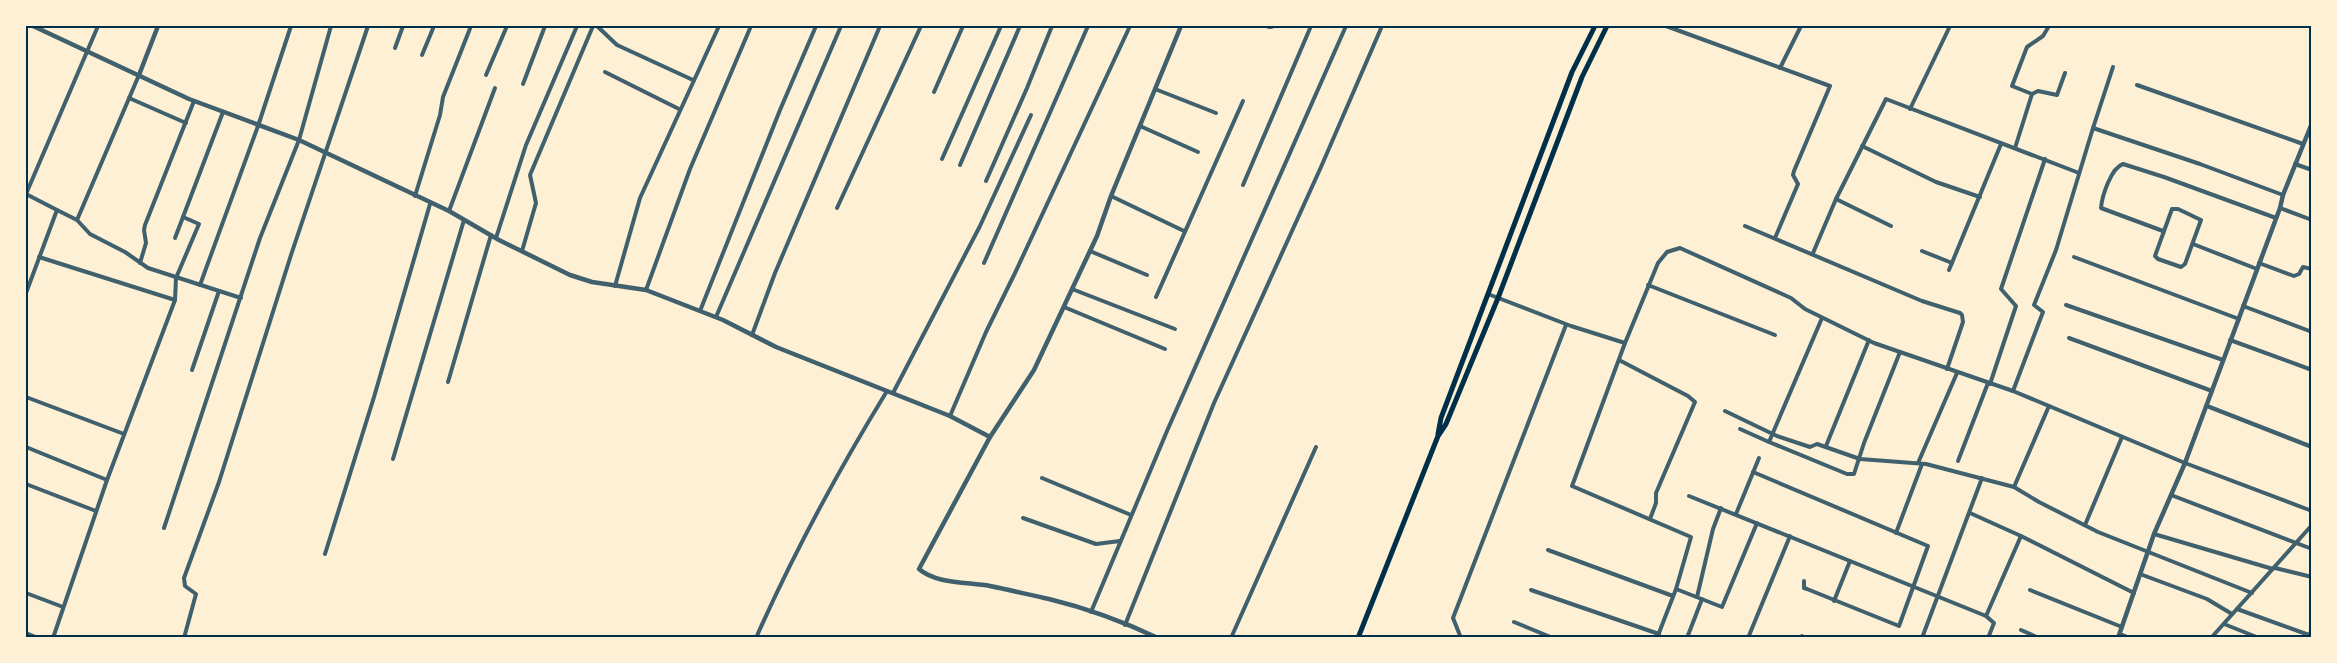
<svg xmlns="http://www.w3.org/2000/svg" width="2337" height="663" viewBox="0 0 2337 663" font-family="'Fira Sans Condensed',sans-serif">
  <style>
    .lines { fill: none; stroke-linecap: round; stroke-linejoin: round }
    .minor { stroke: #3f606c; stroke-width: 4 }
    .tertiary { stroke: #3f606c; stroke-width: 4.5 }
    .primary { stroke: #003049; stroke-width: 5 }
    .neatline { fill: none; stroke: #003049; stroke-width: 2 }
  </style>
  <rect width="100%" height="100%" fill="#fdf0d5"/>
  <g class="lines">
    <g class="minor">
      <path d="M597 26 617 45 693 80"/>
      <path d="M1266 26 1270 27 1274 26"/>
      <path d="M1666 26 1830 86 1794 171 1793 175 1798 184 1775 238"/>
      <path d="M395 48 403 26"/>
      <path d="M422 55 434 26"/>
      <path d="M1780 68 1801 26"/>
      <path d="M605 72 679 109"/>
      <path d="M486 75 507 26"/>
      <path d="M523 84 545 26"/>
      <path d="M2137 85 2303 144"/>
      <path d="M1155 89 1216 113"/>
      <path d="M934 92 963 26"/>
      <path d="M2032 94 2038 91 2057 95 2065 73"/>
      <path d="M129 98 186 123"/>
      <path d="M1910 109 1950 26"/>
      <path d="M1140 126 1198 152"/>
      <path d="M2093 128 2113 67"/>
      <path d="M1862 146 1936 182 1980 197"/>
      <path d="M2015 148 2032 94 2012 86 2027 47 2043 36 2049 26"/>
      <path d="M942 159 1001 26"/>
      <path d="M2295 164 2312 170"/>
      <path d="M960 165 1020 26"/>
      <path d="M986 181 1027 88 1052 26"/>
      <path d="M1243 185 1311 26"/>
      <path d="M26 194 98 26"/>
      <path d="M26 194 57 210"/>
      <path d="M415 196 440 115 443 97 471 26"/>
      <path d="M1111 196 1184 231"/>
      <path d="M1836 199 1891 226"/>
      <path d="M837 208 921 26"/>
      <path d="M2280 208 2312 220"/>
      <path d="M2172 209H2178L2201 220 2185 264 2181 267 2158 259 2155 256Z"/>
      <path d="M449 211 495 88"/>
      <path d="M77 220 139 75"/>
      <path d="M1745 226 1922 301 1960 313 1962 315 1963 322 1947 369"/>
      <path d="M2163 231 2101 208C2102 196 2111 168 2123 164L2164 177 2276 218"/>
      <path d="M175 238 223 112"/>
      <path d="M496 238 526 145 577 26"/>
      <path d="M2193 244 2257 269"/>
      <path d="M522 251 536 203 530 175 593 26"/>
      <path d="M1090 251 1147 275"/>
      <path d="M1922 251 1952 263"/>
      <path d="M1813 253 1836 199 1886 99 2079 173"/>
      <path d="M39 257 175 300"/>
      <path d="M2074 257 2239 319"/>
      <path d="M140 263 146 243 144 230 145 225 194 101"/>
      <path d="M984 263 1088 26"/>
      <path d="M2259 263 2294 276 2299 274 2303 267 2312 269"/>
      <path d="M1949 270 2001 144"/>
      <path d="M200 285 258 126 291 26"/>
      <path d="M1648 285 1775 335"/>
      <path d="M615 286 640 198 719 26"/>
      <path d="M1072 289 1175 329"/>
      <path d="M646 290 690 169 751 26"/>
      <path d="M26 293 57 210 77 220 90 234 125 252 148 268 241 298"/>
      <path d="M1488 294 1571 326 1625 343 1658 263 1667 252 1680 248 1791 298 1805 309 1874 343 2013 391 2185 463 2312 511"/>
      <path d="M1156 297 1243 101"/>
      <path d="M2066 305 2223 360"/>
      <path d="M2243 306 2312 332"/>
      <path d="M1064 307 1165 349"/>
      <path d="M700 311 780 110 816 26"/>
      <path d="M716 317 841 26"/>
      <path d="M1822 318 1769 442 1847 474H1854L1864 443 1900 352"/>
      <path d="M752 335 775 273 880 26"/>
      <path d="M2069 338 2212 391"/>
      <path d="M2230 340 2312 370"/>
      <path d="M1625 343 1572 486 1691 537 1676 589 1657 638"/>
      <path d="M1619 360 1688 396 1695 402 1656 493V503L1650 519"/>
      <path d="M192 370 219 291"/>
      <path d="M448 382 491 235"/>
      <path d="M1990 384 2016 306 2001 289 2045 159"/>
      <path d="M2013 391 2043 312 2034 305 2056 250 2093 128 2200 164 2283 195"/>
      <path d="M893 393 980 226 1031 115"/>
      <path d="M26 397 124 434"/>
      <path d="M1725 411 1777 436 1810 447 1817 444 1860 459 1926 464 2014 487 2039 502 2098 532 2252 593"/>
      <path d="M950 416 986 332 1015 273 1130 26"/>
      <path d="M1740 429 1769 442"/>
      <path d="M1826 446 1869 340"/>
      <path d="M26 447 107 480"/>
      <path d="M393 459 464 220"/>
      <path d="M1958 461 1988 383"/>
      <path d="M1918 463 1957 373"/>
      <path d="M1753 472 1928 546 1899 626 1807 589 1804 588V581"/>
      <path d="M1042 478 1131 515"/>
      <path d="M26 484 96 511"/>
      <path d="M2014 487 2049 406"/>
      <path d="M2171 495 2312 549"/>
      <path d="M1689 496 1986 616 1994 623 1988 638"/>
      <path d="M1970 513 2021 536 2134 593"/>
      <path d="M1736 514 1759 458"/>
      <path d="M1023 518 1096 544 1120 541"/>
      <path d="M2085 525 2122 437"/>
      <path d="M164 528 260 238 299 140 331 26"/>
      <path d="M1896 533 1922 464"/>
      <path d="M2154 534 2273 569"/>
      <path d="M1548 550 1673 596"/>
      <path d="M325 554 374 397 430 204"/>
      <path d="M2275 568 2312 577"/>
      <path d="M2140 574 2207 599 2232 614"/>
      <path d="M1676 589 1722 607 1757 523"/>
      <path d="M1531 590 1659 634"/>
      <path d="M2030 590 2122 627"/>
      <path d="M26 593 63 607"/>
      <path d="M1697 597 1713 529 1721 508"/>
      <path d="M1834 601 1850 561"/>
      <path d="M2237 609 2309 635"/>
      <path d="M1091 612 1167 431 1346 26"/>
      <path d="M1986 616 2021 536"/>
      <path d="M1514 622 1553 638"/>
      <path d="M2224 624 2259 638"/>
      <path d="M1125 625 1214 403 1321 167 1382 26"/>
      <path d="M2021 630 2039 638"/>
      <path d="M26 633 38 638"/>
      <path d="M2120 634 2130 638"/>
      <path d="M53 638 107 480 175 300 176 278 199 224 183 217"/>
      <path d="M184 638 196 594 185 586 184 578 219 482 291 255 368 26"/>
      <path d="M756 638C794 552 838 471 887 391"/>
      <path d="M1231 638 1316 447"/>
      <path d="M1461 638 1453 618 1566 325"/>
      <path d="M1687 638 1702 599"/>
      <path d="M1748 638 1790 536"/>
      <path d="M1801 638 1802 636"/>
      <path d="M1922 638 1982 478"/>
      <path d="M2211 638 2312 525"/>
      <path d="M2309 638 2312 627"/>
    </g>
    <g class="tertiary">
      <path d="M33 26 189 99 299 140 449 211 499 240 570 275 592 282 646 290 723 320 776 347 950 416 990 437"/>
      <path d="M139 75 158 26"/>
      <path d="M2207 406 2312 447"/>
      <path d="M1158 638C1124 622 1086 608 1049 599 1030 595 1010 590 990 586 968 582 936 584 919 569L990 437 1034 370 1097 236 1111 196 1181 26"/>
      <path d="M2118 638 2154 534 2185 463 2280 208 2283 195 2312 123"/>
    </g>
    <g class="primary">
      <path d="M1438 434 1441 418 1572 72 1595 26"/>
      <path d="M1358 638 1438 436 1446 424 1498 298 1582 77 1607 26"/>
    </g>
  </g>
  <rect width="2337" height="663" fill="none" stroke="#fdf0d5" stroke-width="54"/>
  <rect x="27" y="27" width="2283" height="609" class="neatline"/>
</svg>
